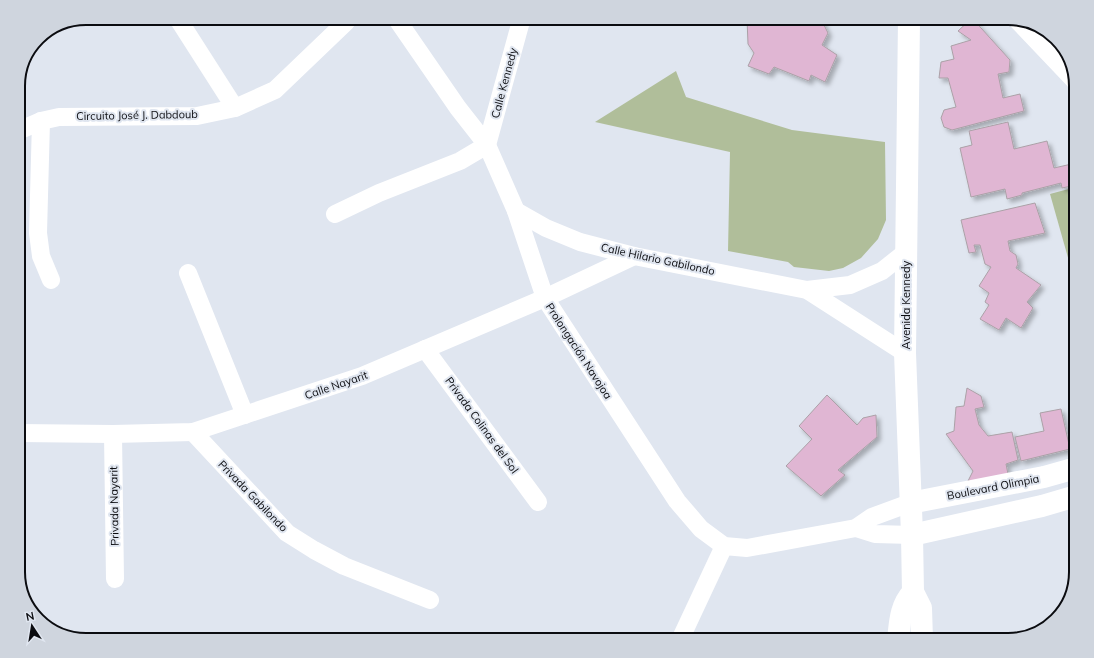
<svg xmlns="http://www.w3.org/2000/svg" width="1094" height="658" viewBox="0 0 1094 658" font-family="Mulish,sans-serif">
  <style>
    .green { fill: #b0be9a }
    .building { fill: #e0b6d3; stroke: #aba1a7; filter: url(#shadow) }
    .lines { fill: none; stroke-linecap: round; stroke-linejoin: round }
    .minor { stroke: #fff; stroke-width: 18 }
    .tertiary { stroke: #fff; stroke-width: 22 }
    .labels { text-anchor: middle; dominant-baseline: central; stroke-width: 4; stroke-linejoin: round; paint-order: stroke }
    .street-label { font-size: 11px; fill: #0b0c10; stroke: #e0e6f0 }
    .rim { fill: none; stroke: #0b0c10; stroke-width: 2 }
  </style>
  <defs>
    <filter id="shadow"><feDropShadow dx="3.5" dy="3.5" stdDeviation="2" flood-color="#0004"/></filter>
  </defs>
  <rect width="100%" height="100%" fill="#e0e6f0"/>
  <g class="green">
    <path d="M676 71 686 97 792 130 885 142 886 220 878 239 861 258 843 268 829 271 794 267 788 262 728 251 730 152 595 122Z"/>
    <path d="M1076 187V286L1050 194Z"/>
  </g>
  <g class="building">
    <path d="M972 18 1010 60 1009 72 998 74 1003 98 1020 94 1024 111 952 130 944 127 941 118 944 110 956 107 948 78H939L941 62 954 59 951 46 971 40 958 31Z"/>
    <path d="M747 19H821L828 33 822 45 837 55 825 82 811 75 809 81 774 67 769 74 748 66 754 53 748 44Z"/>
    <path d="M1008 122 1014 149 1047 141 1054 168 1076 163V185L1062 188 1061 183 1022 193V195L1007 199 1005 189 971 197 960 148 972 145 969 131Z"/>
    <path d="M1035 203 1045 233 1008 241 1010 251 1016 255 1018 264 1016 268 1041 285 1027 302 1033 308 1021 328 1006 318 999 330 980 319 989 305 985 302 989 293 979 286 991 267 985 264 980 245H974L976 252 969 253 961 220Z"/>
    <path d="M967 388 981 396 984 407 975 409 979 425 988 436 1012 432 1018 460 1006 464 1009 479 968 481 973 471 946 434 954 431 956 407 964 406Z"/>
    <path d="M827 395 857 425 863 418 876 415 877 437 838 470 845 475 821 496 786 466 812 439 799 426Z"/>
    <path d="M1061 409 1070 449 1021 461 1015 437 1044 431 1040 413Z"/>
  </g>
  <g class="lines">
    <g class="minor">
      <path d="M398 21 458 108 487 145 516 211 545 298 677 501 701 529 724 546 747 548 856 528 872 517 910 503"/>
      <path d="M1018 21 1076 82"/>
      <path d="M180 22 235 108"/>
      <path d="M41 121 38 233 41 256 51 280"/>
      <path d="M18 131 41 121 59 117 197 116 235 108 275 90 346 22"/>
      <path d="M516 211 546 228 580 242 634 256 807 290 905 353"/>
      <path d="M335 214 379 193 460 161 487 145 521 21"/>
      <path d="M188 273 245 415"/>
      <path d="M807 290 850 285 882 271 906 252"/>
      <path d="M425 349 538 502"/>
      <path d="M193 432 287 533 314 550 344 566 430 600"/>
      <path d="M18 433 113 434 193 432 362 376 545 298 634 256"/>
      <path d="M113 434 115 579"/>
      <path d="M856 528 875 534 912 535"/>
      <path d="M680 640 724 546"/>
    </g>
    <g class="tertiary">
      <path d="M909 19 905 353 912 535 913 592 921 608 922 640"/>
      <path d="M910 503 1044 477 1076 468"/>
      <path d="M912 535 1042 506 1076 496"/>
      <path d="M898 640C900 622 900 606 913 592"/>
    </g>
  </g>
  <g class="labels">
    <g class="street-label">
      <text transform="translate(504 83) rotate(-75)">Calle Kennedy</text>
      <text transform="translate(137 115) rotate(-1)">Circuito José J. Dabdoub</text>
      <text transform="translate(658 259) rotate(12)">Calle Hilario Gabilondo</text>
      <text transform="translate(906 305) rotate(-90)">Avenida Kennedy</text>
      <text transform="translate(579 351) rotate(57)">Prolongación Navojoa</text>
      <text transform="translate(336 385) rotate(-19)">Calle Nayarit</text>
      <text transform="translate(482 425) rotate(54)">Privada Colinas del Sol</text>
      <text transform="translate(993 487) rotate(-11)">Boulevard Olimpia</text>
      <text transform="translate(253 496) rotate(46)">Privada Gabilondo</text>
      <text transform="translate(114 506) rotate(-91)">Privada Nayarit</text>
    </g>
  </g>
  <path d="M0 0H1094V658H0ZM86 25H1008A61 61 0 0 1 1069 86V572A61 61 0 0 1 1008 633H86A61 61 0 0 1 25 572V86A61 61 0 0 1 86 25Z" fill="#cfd5de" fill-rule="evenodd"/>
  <path class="rim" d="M86 25H1008A61 61 0 0 1 1069 86V572A61 61 0 0 1 1008 633H86A61 61 0 0 1 25 572V86A61 61 0 0 1 86 25Z"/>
  <g transform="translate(32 626) rotate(348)" stroke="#e0e6f0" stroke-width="3" paint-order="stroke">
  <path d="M0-3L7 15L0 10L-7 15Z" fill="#0b0c10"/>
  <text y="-6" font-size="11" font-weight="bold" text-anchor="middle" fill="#0b0c10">N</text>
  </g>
</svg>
